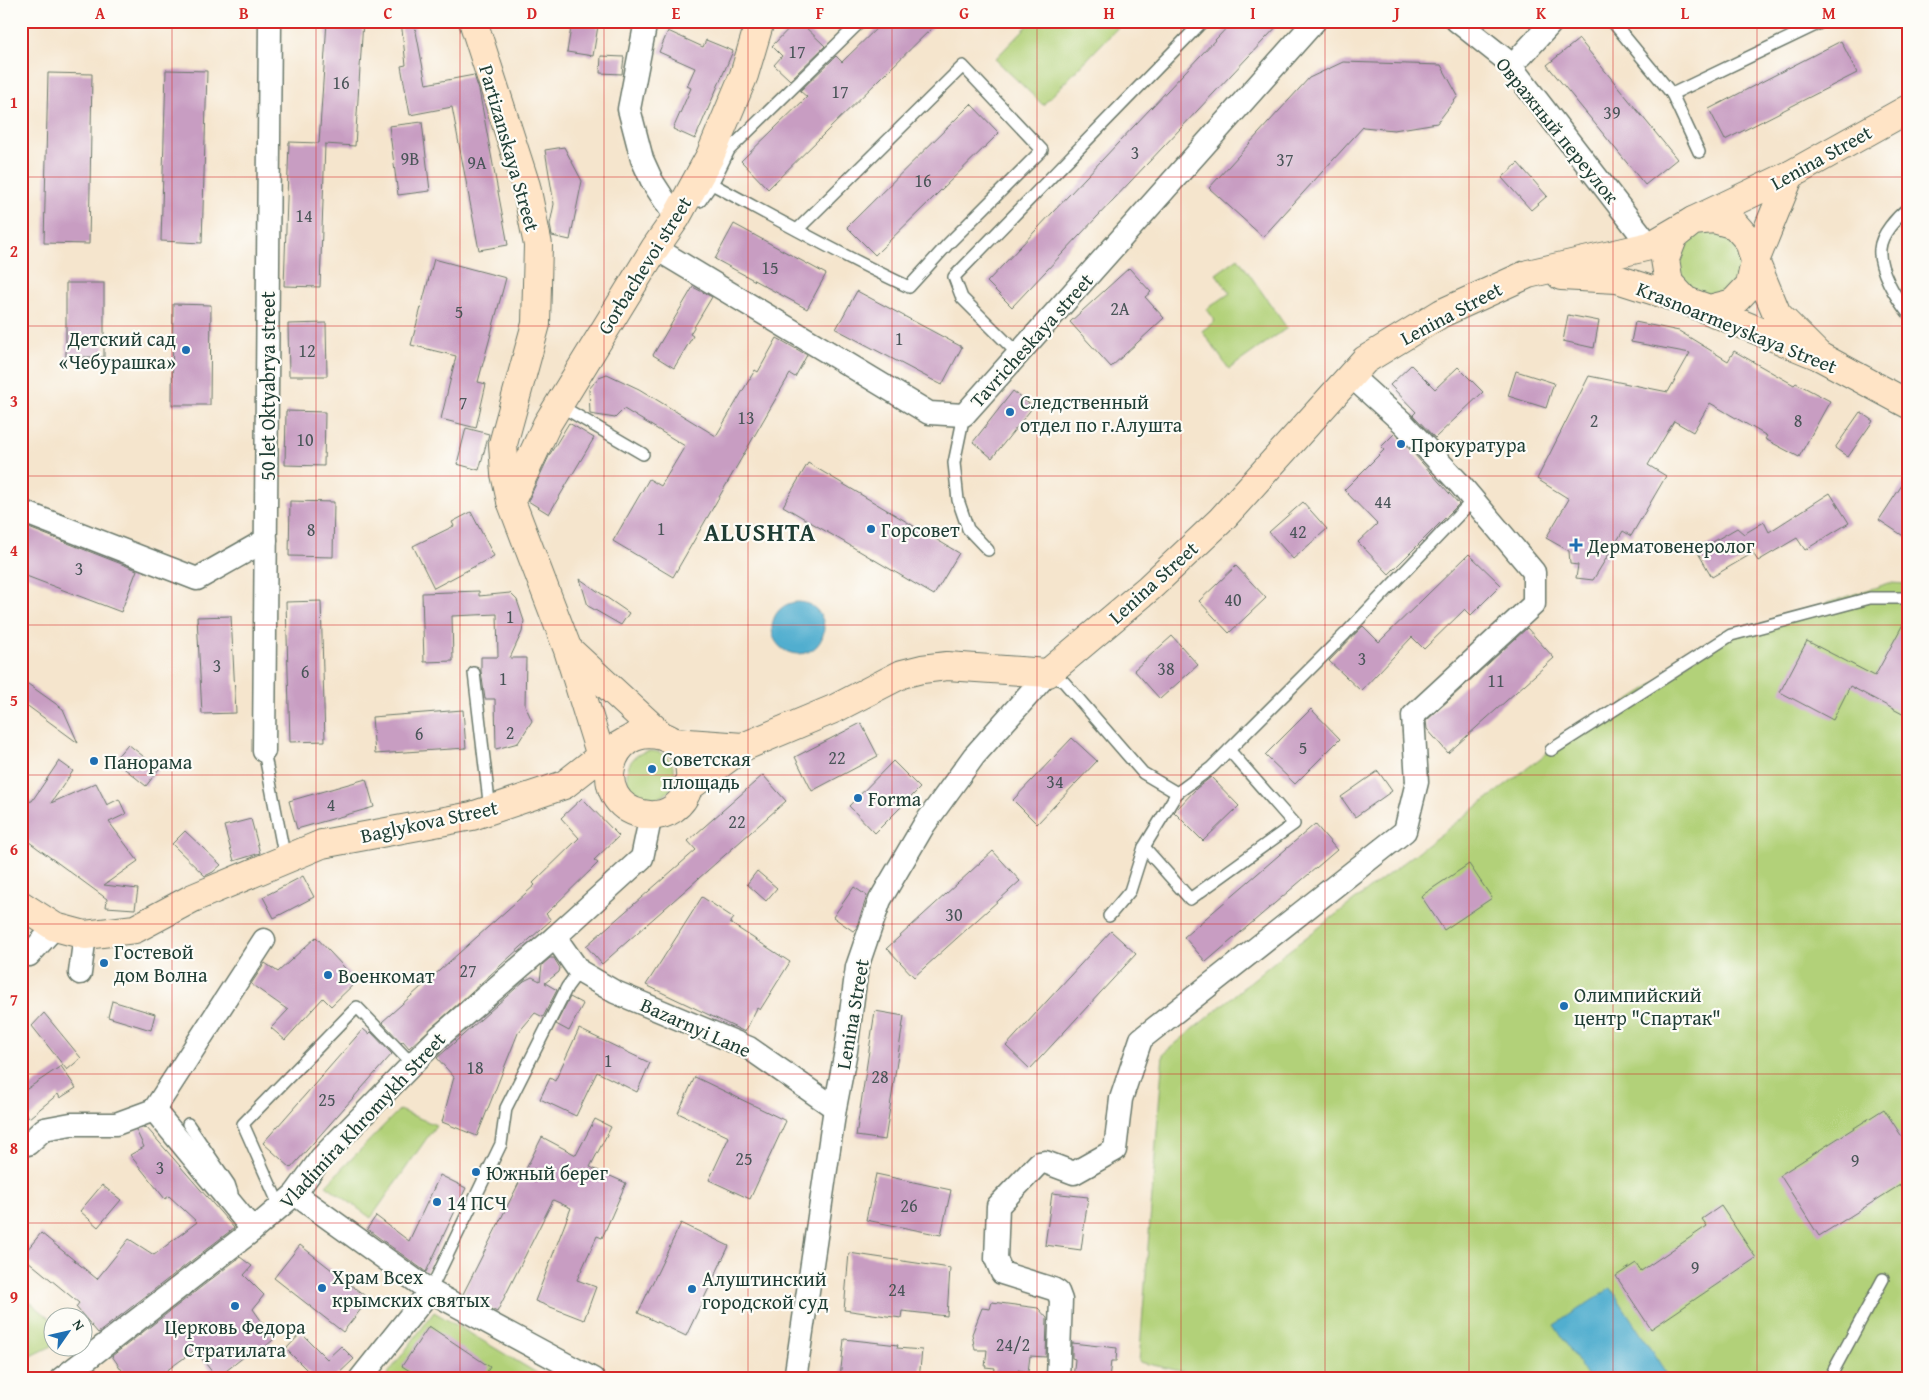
<svg xmlns="http://www.w3.org/2000/svg" width="1929" height="1400" viewBox="0 0 1929 1400" font-family="'Gentium Book Plus',serif">
  <style>
    .green { fill: #b2d179; stroke: #688756 }
    .water { fill: #51aecf; stroke: #387682 }
    .building { fill: #c89dc2 }
    .lines { fill: none; stroke-linecap: round; stroke-linejoin: round }
    .service-casing { stroke: #6a786a; stroke-width: 14 }
    .minor-casing { stroke: #6a786a; stroke-width: 25 }
    .secondary-casing { stroke: #6a786a; stroke-width: 30 }
    .service { stroke: #fff; stroke-width: 11 }
    .minor { stroke: #fff; stroke-width: 22 }
    .secondary { stroke: #ffe4c6; stroke-width: 28 }
    .grid { fill: none; stroke: #d62828; stroke-width: 1; stroke-opacity: 0.55 }
    .poi-dot { fill: #1f6fb2; stroke: #fdfcf7; stroke-width: 2 }
    .labels { text-anchor: middle; dominant-baseline: central; stroke-width: 4.5; stroke-linejoin: round; paint-order: stroke }
    .number-label { font-size: 18px; fill: #495558 }
    .street-label { font-size: 20px; fill: #1f3d34; stroke: #fdfcf7 }
    .poi-label { font-size: 20px; fill: #1f3d34; stroke: #fdfcf7; text-anchor: start }
    .district-label { font-size: 25px; font-weight: bold; letter-spacing: 1px; fill: #1f3d34; stroke: #fdfcf7 }
    .neatline { fill: none; stroke: #d62828; stroke-width: 2 }
    .grid-label { font-size: 16px; text-anchor: middle; font-weight: bold; fill: #d62828 }
  </style>
  <rect width="100%" height="100%" fill="#fdfcf7"/>
  <filter id="ink" filterUnits="userSpaceOnUse"><feTurbulence type="fractalNoise" baseFrequency=".02" numOctaves="2"/><feDisplacementMap in="SourceGraphic" scale="10" xChannelSelector="R" yChannelSelector="G"/><feConvolveMatrix kernelMatrix="1 2 1 2 8 2 1 2 1" color-interpolation-filters="sRGB"/></filter>
  <filter id="wash" filterUnits="userSpaceOnUse"><feTurbulence type="fractalNoise" baseFrequency=".0096" numOctaves="4" result="noise"/><feDisplacementMap in="SourceGraphic" scale="20" xChannelSelector="R" yChannelSelector="G"/><feGaussianBlur stdDeviation="1.12" result="paint"/><feColorMatrix in="noise" values="0 0 0 0 0 0 0 0 0 0 0 0 0 0 0 0 0 1.4 0 .05"/><feComposite in="paint" operator="in"/></filter>
  <g filter="url(#wash)">
    <rect width="100%" height="100%" fill="#f5e5cd"/>
    <g class="green">
      <path d="M1032 21H1124L1043 105 995 59Z"/>
      <path d="M1713 224 1750 255 1728 300 1679 289 1673 250Z"/>
      <path d="M1238 258 1287 328 1229 369 1202 331 1215 321 1207 309 1230 293 1216 274Z"/>
      <path d="M1889 583 1908 584V1379H1217L1139 1362 1163 1054 1279 958 1551 750 1731 635Z"/>
      <circle cx="651" cy="775" r="24"/>
      <path d="M399 1110 436 1125 371 1218 326 1185Z"/>
      <path d="M21 1295 52 1320V1346L21 1361Z"/>
      <path d="M434 1312 547 1379H384Z"/>
    </g>
    <g class="water">
      <circle cx="798" cy="628" r="26"/>
      <path d="M1611 1288 1670 1379H1589L1554 1325Z"/>
    </g>
    <g id="blocks">
      <g class="building">
        <path d="M327 21H363L355 146 325 144 320 287 284 286 289 142 319 143Z"/>
        <path d="M401 21H414L426 84 474 75 479 90 508 245 479 250 452 107 410 115 401 66 406 65Z"/>
        <path d="M796 21H799L825 46 790 80 774 65 782 56 772 46Z"/>
        <path d="M884 21H939L768 189 741 161 807 97 800 91 836 56 842 62Z"/>
        <path d="M1233 21H1282L1012 307 987 282Z"/>
        <path d="M572 22 598 26 593 56 567 52Z"/>
        <path d="M668 31 703 47 706 40 733 51 695 139 673 129 691 88 687 86 695 68 659 52Z"/>
        <path d="M1579 39 1677 159 1645 185 1547 65Z"/>
        <path d="M1841 41 1857 73 1725 140 1709 109Z"/>
        <path d="M601 56 624 57 622 74 600 73Z"/>
        <path d="M1343 62 1441 65 1458 96 1437 123 1394 130 1363 127 1263 237 1209 188 1309 78Z"/>
        <path d="M166 70 207 71 202 243 161 241Z"/>
        <path d="M48 73 92 74 89 244 44 243Z"/>
        <path d="M971 104 999 133 875 255 847 227Z"/>
        <path d="M422 122 430 191 398 195 389 126Z"/>
        <path d="M564 147 582 181 570 240 552 236 550 224 554 204 545 150Z"/>
        <path d="M1518 163 1547 196 1531 210 1502 178Z"/>
        <path d="M734 224 826 274 807 309 715 259Z"/>
        <path d="M434 259 506 278 478 382 486 384 476 428 441 419 456 356 411 345Z"/>
        <path d="M1129 268 1151 292 1145 297 1164 318 1111 367 1070 322Z"/>
        <rect x="66" y="283" width="38" height="74"/>
        <path d="M693 287 712 297 690 334 693 336 674 368 653 355Z"/>
        <path d="M857 291 962 347 942 385 836 329Z"/>
        <path d="M173 304 211 305 210 405H172Z"/>
        <path d="M1568 315 1599 321 1594 348 1563 341Z"/>
        <path d="M1635 322 1679 331 1728 361 1734 351 1794 385 1796 383 1830 401 1799 457 1765 439 1767 436 1710 403 1693 432 1674 421 1648 465 1666 476 1631 536 1623 531 1593 580 1576 578 1578 565 1570 564 1569 551 1546 538 1569 499 1537 479 1589 376 1668 392 1690 353 1631 342Z"/>
        <path d="M326 323 327 376H289L288 324Z"/>
        <path d="M777 338 807 355 795 377 790 374 673 577 613 541 649 479 661 486 685 446 624 409 615 418 590 414 589 389 599 377 607 374 639 389 716 436 755 370 758 372Z"/>
        <path d="M1411 365 1435 389 1458 367 1483 392 1435 438 1413 415 1416 412 1390 385Z"/>
        <path d="M1516 371 1554 383 1546 408 1508 396Z"/>
        <path d="M1013 391 1033 407 992 458 973 442Z"/>
        <path d="M286 411 325 412 324 466 285 465Z"/>
        <path d="M1860 412 1873 421 1848 457 1835 448Z"/>
        <path d="M569 423 594 438 549 514 528 501 550 454Z"/>
        <path d="M466 428 489 434 479 470 457 464Z"/>
        <path d="M1395 433 1459 504 1389 574 1358 542 1377 524 1344 490 1384 450 1381 447Z"/>
        <path d="M808 463 959 553 934 595 783 506Z"/>
        <path d="M1908 476V539L1879 520Z"/>
        <path d="M1830 493 1849 523 1805 550 1797 538 1758 561 1753 553 1712 577 1697 551 1737 528 1744 534 1764 522 1769 532Z"/>
        <path d="M290 501 334 502 333 557 289 556Z"/>
        <path d="M1303 502 1327 529 1293 559 1269 532Z"/>
        <path d="M471 512 494 556 434 588 413 546 454 526 452 522Z"/>
        <path d="M21 525 137 570 121 612 21 574Z"/>
        <path d="M1469 554 1501 585 1471 615 1465 609 1424 649 1412 637 1361 691 1329 661 1363 626 1379 642Z"/>
        <path d="M1236 566 1266 598 1229 633 1199 601Z"/>
        <path d="M580 579 629 613 621 625 588 606Z"/>
        <path d="M479 591V596L510 593 517 600 524 621 522 632 510 658H526L525 705 532 721 518 743 496 749 495 699H485L481 671V657H498L497 614 452 616 453 661 424 662 422 593Z"/>
        <path d="M321 601 325 741 290 742 286 602Z"/>
        <path d="M1908 615V717L1850 686 1833 720 1780 692 1807 641 1875 676Z"/>
        <path d="M231 616 236 713 202 714 197 617Z"/>
        <path d="M1527 628 1554 658 1448 753 1427 729 1426 721Z"/>
        <path d="M1172 636 1198 665 1160 699 1134 670Z"/>
        <path d="M21 679 63 709 78 743 21 701Z"/>
        <path d="M1311 709 1340 739 1295 784 1265 755Z"/>
        <path d="M463 710 466 748 375 754 372 717Z"/>
        <path d="M861 723 878 756 812 791 795 757Z"/>
        <path d="M1072 738 1097 761 1037 824 1013 800Z"/>
        <path d="M128 744 159 769 146 786 114 760Z"/>
        <path d="M59 761 73 771 51 803 96 783 107 805 119 799 126 814 109 822 138 861 104 885 138 889 135 909 106 907 107 899 21 836V803L32 801Z"/>
        <path d="M893 761 920 788 875 833 849 806Z"/>
        <path d="M1378 771 1392 791 1355 817 1341 797Z"/>
        <path d="M763 775 786 801 602 964 586 946 696 850 688 841Z"/>
        <path d="M1211 777 1239 806 1203 841 1174 812 1197 788Z"/>
        <path d="M366 779 374 807 297 829 289 801Z"/>
        <path d="M582 798 619 836 594 860 598 863 546 914 551 920 409 1048 403 1041 402 1043 382 1022 535 885 533 883 579 838 561 818Z"/>
        <path d="M251 819 260 853 234 861 224 826Z"/>
        <path d="M1315 824 1337 850 1206 962 1184 937Z"/>
        <path d="M185 831 221 865 213 872 205 876 172 844Z"/>
        <path d="M993 851 1020 881 914 977 887 948Z"/>
        <path d="M1469 864 1492 898 1444 930 1421 896Z"/>
        <path d="M757 871 777 888 766 901 747 884Z"/>
        <path d="M303 876 314 897 274 918 263 897Z"/>
        <path d="M854 887 867 896 856 929 853 931 833 917Z"/>
        <path d="M702 897 734 918 730 923 790 962 760 1010 757 1008 745 1032 646 985Z"/>
        <path d="M1111 931 1136 954 1030 1069 1006 1046Z"/>
        <path d="M316 937 357 981 331 1006 323 998 285 1040 271 1028 288 1010 251 984 265 963 278 972Z"/>
        <path d="M550 958H554L560 968 559 972 545 983 557 990 543 1017 535 1013 518 1033 477 1136 442 1122 454 1077 437 1058 524 981 532 977 540 981 542 965Z"/>
        <path d="M570 997 583 1004 569 1031 556 1024Z"/>
        <path d="M112 1001 155 1014 151 1030 108 1017Z"/>
        <path d="M875 1011 904 1016 885 1140 856 1136Z"/>
        <path d="M44 1013 81 1058 67 1070 32 1026Z"/>
        <path d="M363 1029 369 1034 371 1032 392 1054 291 1168 263 1143Z"/>
        <path d="M579 1029 650 1063 637 1092 597 1072 576 1116 540 1099 550 1078 555 1081Z"/>
        <path d="M61 1066 76 1088 60 1098 58 1094 29 1118 21 1109V1093Z"/>
        <path d="M695 1077 786 1121 750 1199 709 1180 729 1137 678 1113Z"/>
        <path d="M1884 1109 1908 1146V1180L1819 1236 1780 1175Z"/>
        <path d="M595 1119 611 1127 590 1167 626 1183 602 1238 597 1236 577 1280 596 1287 584 1320 535 1301 571 1208 553 1200 497 1312 463 1294 542 1137 576 1155Z"/>
        <path d="M146 1127 234 1228 98 1333 76 1307 79 1303 22 1256 41 1233 97 1279 129 1239 154 1255 197 1222 169 1196 165 1199 130 1155 144 1147 136 1130Z"/>
        <path d="M876 1174 951 1190 941 1235 866 1220Z"/>
        <path d="M440 1175 466 1188 426 1272 367 1229 376 1216 409 1241Z"/>
        <path d="M102 1185 121 1200 98 1227 80 1211Z"/>
        <path d="M1052 1193 1088 1197 1081 1250 1045 1245Z"/>
        <path d="M1721 1206 1756 1258 1651 1329 1616 1276 1636 1263 1641 1271 1707 1226 1702 1219Z"/>
        <path d="M681 1223 729 1246 686 1336 638 1313Z"/>
        <path d="M300 1245 369 1299 343 1332 274 1278Z"/>
        <path d="M849 1253 950 1268 947 1316 902 1311 901 1318 844 1310Z"/>
        <path d="M240 1257 252 1266 244 1275 264 1295 253 1309 274 1339 257 1354 254 1349 217 1378 195 1350 155 1379H128L112 1356Z"/>
        <path d="M992 1302 1038 1308 1047 1318 1046 1357 1030 1356 1028 1372 1018 1370 1017 1376 994 1374 995 1368 985 1367 987 1350H975L972 1334 982 1308 990 1309Z"/>
        <path d="M429 1326 490 1367 482 1379H422L402 1366Z"/>
        <path d="M301 1333 327 1359 341 1346 354 1359 333 1379H316L286 1349Z"/>
        <path d="M844 1339 898 1345 897 1348 922 1350 919 1379H840Z"/>
        <path d="M1072 1343 1117 1348 1116 1361H1111L1109 1379H1073L1075 1359 1072 1358Z"/>
      </g>
    </g>
  </g>
  <g filter="url(#ink)">
    <use href="#blocks" fill-opacity="0" stroke="#6a786a" stroke-width="1"/>
    <g class="lines">
      <g class="service-casing">
        <g id="service">
          <path d="M1612 21 1672 94 1824 21"/>
          <path d="M1672 94 1699 152"/>
          <path d="M712 184C777 219 842 256 909 287L948 244 1042 150 963 66 797 230"/>
          <path d="M693 200 700 201 712 184 729 150 861 21"/>
          <path d="M1908 208C1897 217 1881 234 1880 249 1878 269 1896 298 1908 313"/>
          <path d="M1018 354 962 298 954 277 1203 21"/>
          <path d="M559 405 643 454"/>
          <path d="M964 415 954 463 958 500 968 529 988 550"/>
          <path d="M474 673 490 810"/>
          <path d="M1048 673 1064 682 1143 773 1177 793 1211 768 1345 634 1474 499"/>
          <path d="M1551 750 1731 635 1870 598H1908"/>
          <path d="M264 751 285 859"/>
          <path d="M1144 847 1190 899 1294 824 1229 750"/>
          <path d="M1109 916 1130 891 1144 847 1177 793"/>
          <path d="M188 1124 229 1184 232 1193"/>
          <path d="M280 1207 243 1124 357 1007 412 1064"/>
          <path d="M430 1291 501 1144 506 1108 567 987 579 971"/>
          <path d="M1829 1379 1883 1279"/>
        </g>
      </g>
      <g class="minor-casing">
        <g id="minor">
          <path d="M646 21 629 109 642 159 652 181 676 218"/>
          <path d="M1457 21 1506 60 1650 246"/>
          <path d="M1522 55 1553 21"/>
          <path d="M655 248 929 413 964 415 1315 21"/>
          <path d="M21 511 197 579 266 540"/>
          <path d="M264 751 270 21"/>
          <path d="M555 937 579 971 615 992 749 1048 835 1108"/>
          <path d="M29 955 55 927"/>
          <path d="M80 973 85 935"/>
          <path d="M154 1110 253 1230"/>
          <path d="M28 1144 44 1129 71 1124H116L154 1110 264 940"/>
          <path d="M295 1194 430 1291 593 1379"/>
          <path d="M61 1379 253 1230 295 1194 321 1158 439 1037 555 937 642 858 651 815"/>
          <path d="M360 1379 430 1291"/>
          <path d="M795 1379 835 1108 846 1051 857 967 880 900 924 825 974 756 1048 673"/>
          <path d="M1058 1379 1061 1300 1058 1292 1053 1289 1002 1273 996 1259 998 1206 1039 1163 1045 1162 1074 1173 1115 1150 1121 1099 1141 1039 1405 831 1417 782 1413 716 1534 604V572L1459 483 1402 422 1351 376"/>
        </g>
      </g>
      <g class="secondary-casing">
        <g id="secondary">
          <path d="M473 21 526 186 538 245 536 324 503 444 505 474 511 501 568 650 601 756 610 773"/>
          <path d="M1790 175 1755 261 1750 285 1733 303 1709 309 1686 301 1669 283 1665 259 1674 236 1693 221 1714 219 1735 225 1749 241 1755 261 1777 314 1819 356"/>
          <path d="M1561 276 1617 279 1686 301 1819 356 1908 404"/>
          <path d="M511 501 547 424 655 248 676 218 710 156 744 75 760 21"/>
          <path d="M569 650 662 736C710 753 692 825 642 814 588 802 608 721 662 736"/>
          <path d="M674 742 743 747"/>
          <path d="M689 787 743 747 836 708 902 674 922 669 947 666 1048 673 1149 588 1220 521 1365 360 1442 313 1528 274 1650 246 1693 221 1790 175 1908 109"/>
          <path d="M21 905 55 927 85 935 135 929 193 898 322 844 472 816 564 785 601 756 625 742"/>
        </g>
      </g>
      <use href="#service" class="service"/>
      <use href="#minor" class="minor"/>
      <use href="#secondary" class="secondary"/>
    </g>
  </g>
  <path class="grid" d="M172 21V1379M316 21V1379M460 21V1379M604 21V1379M748 21V1379M892 21V1379M1037 21V1379M1181 21V1379M1325 21V1379M1469 21V1379M1613 21V1379M1757 21V1379M21 177H1908M21 326H1908M21 476H1908M21 625H1908M21 775H1908M21 924H1908M21 1074H1908M21 1223H1908"/>
  <g class="poi-dot">
    <circle cx="186" cy="350" r="5"/>
    <circle cx="1010" cy="412" r="5"/>
    <circle cx="1401" cy="444" r="5"/>
    <circle cx="871" cy="529" r="5"/>
    <path d="M1573.5 537.5h5v5h5v5h-5v5h-5v-5h-5v-5h5z"/>
    <circle cx="94" cy="761" r="5"/>
    <circle cx="652" cy="769" r="5"/>
    <circle cx="858" cy="798" r="5"/>
    <circle cx="104" cy="963" r="5"/>
    <circle cx="328" cy="975" r="5"/>
    <circle cx="1564" cy="1006" r="5"/>
    <circle cx="476" cy="1172" r="5"/>
    <circle cx="437" cy="1202" r="5"/>
    <circle cx="322" cy="1288" r="5"/>
    <circle cx="692" cy="1289" r="5"/>
    <circle cx="235" cy="1306" r="5"/>
  </g>
  <g class="labels">
    <g class="number-label">
      <text x="797" y="51">17</text>
      <text x="341" y="82">16</text>
      <text x="840" y="91">17</text>
      <text x="1612" y="112">39</text>
      <text x="1135" y="152">3</text>
      <text x="410" y="158">9В</text>
      <text x="1285" y="159">37</text>
      <text x="477" y="162">9А</text>
      <text x="923" y="180">16</text>
      <text x="304" y="215">14</text>
      <text x="770" y="267">15</text>
      <text x="1120" y="308">2А</text>
      <text x="459" y="311">5</text>
      <text x="899" y="338">1</text>
      <text x="307" y="350">12</text>
      <text x="463" y="402">7</text>
      <text x="746" y="417">13</text>
      <text x="1594" y="420">2</text>
      <text x="1798" y="420">8</text>
      <text x="305" y="439">10</text>
      <text x="1383" y="501">44</text>
      <text x="661" y="528">1</text>
      <text x="311" y="529">8</text>
      <text x="1298" y="531">42</text>
      <text x="79" y="568">3</text>
      <text x="1233" y="599">40</text>
      <text x="510" y="616">1</text>
      <text x="1362" y="658">3</text>
      <text x="217" y="665">3</text>
      <text x="1166" y="668">38</text>
      <text x="305" y="671">6</text>
      <text x="503" y="678">1</text>
      <text x="1496" y="680">11</text>
      <text x="510" y="732">2</text>
      <text x="419" y="733">6</text>
      <text x="1303" y="747">5</text>
      <text x="837" y="757">22</text>
      <text x="1055" y="781">34</text>
      <text x="331" y="804">4</text>
      <text x="737" y="821">22</text>
      <text x="954" y="914">30</text>
      <text x="468" y="970">27</text>
      <text x="608" y="1060">1</text>
      <text x="475" y="1067">18</text>
      <text x="880" y="1076">28</text>
      <text x="327" y="1099">25</text>
      <text x="744" y="1158">25</text>
      <text x="1855" y="1160">9</text>
      <text x="160" y="1167">3</text>
      <text x="909" y="1205">26</text>
      <text x="1695" y="1267">9</text>
      <text x="897" y="1289">24</text>
      <text x="1013" y="1344">24/2</text>
    </g>
    <g class="street-label">
      <text transform="translate(1558 130) rotate(51)">Овражный переулок</text>
      <text transform="translate(510 148) rotate(74)">Partizanskaya Street</text>
      <text transform="translate(1821 157) rotate(-29)">Lenina Street</text>
      <text transform="translate(644 265) rotate(-58)">Gorbachevoi street</text>
      <text transform="translate(1451 313) rotate(-28)">Lenina Street</text>
      <text transform="translate(1737 327) rotate(22)">Krasnoarmeyskaya Street</text>
      <text transform="translate(1031 340) rotate(-48)">Tavricheskaya street</text>
      <text transform="translate(267 386) rotate(-90)">50 let Oktyabrya street</text>
      <text transform="translate(1153 582) rotate(-42)">Lenina Street</text>
      <text transform="translate(429 821) rotate(-12)">Baglykova Street</text>
      <text transform="translate(852 1014) rotate(-80)">Lenina Street</text>
      <text transform="translate(696 1027) rotate(24)">Bazarnyi Lane</text>
      <text transform="translate(362 1120) rotate(-47)">Vladimira Khromykh Street</text>
    </g>
    <g class="poi-label">
      <text x="176" y="338" text-anchor="end">Детский сад<tspan x="176" dy="23">«Чебурашка»</tspan></text>
      <text x="1020" y="401">Следственный<tspan x="1020" dy="23">отдел по г.Алушта</tspan></text>
      <text x="1411" y="444">Прокуратура</text>
      <text x="881" y="529">Горсовет</text>
      <text x="1587" y="545">Дерматовенеролог</text>
      <text x="662" y="758">Советская<tspan x="662" dy="23">площадь</tspan></text>
      <text x="104" y="761">Панорама</text>
      <text x="868" y="798">Forma</text>
      <text x="114" y="951">Гостевой<tspan x="114" dy="23">дом Волна</tspan></text>
      <text x="338" y="975">Военкомат</text>
      <text x="1574" y="994">Олимпийский<tspan x="1574" dy="23">центр "Спартак"</tspan></text>
      <text x="486" y="1172">Южный берег</text>
      <text x="447" y="1202">14 ПСЧ</text>
      <text x="332" y="1276">Храм Всех<tspan x="332" dy="23">крымских святых</tspan></text>
      <text x="702" y="1278">Алуштинский<tspan x="702" dy="23">городской суд</tspan></text>
      <text x="235" y="1326" text-anchor="middle">Церковь Федора<tspan x="235" dy="23">Стратилата</tspan></text>
    </g>
    <g class="district-label">
      <text x="760" y="532">ALUSHTA</text>
    </g>
  </g>
  <rect width="1929" height="1400" fill="none" stroke="#fdfcf7" stroke-width="55"/>
  <g transform="translate(68 1332) rotate(56)"><circle r="24" fill="#fdfcf7" stroke="#a4b0a9"/>
  <path d="M0-4L9 19L0 12L-9 19Z" fill="#1f6fb2"/>
  <text y="-8" font-size="14" font-weight="bold" text-anchor="middle" fill="#1f3d34">N</text>
  </g>
  <rect x="28" y="28" width="1874" height="1344" class="neatline"/>
  <g class="grid-label">
    <text x="100" y="19">A</text>
    <text x="244" y="19">B</text>
    <text x="388" y="19">C</text>
    <text x="532" y="19">D</text>
    <text x="676" y="19">E</text>
    <text x="820" y="19">F</text>
    <text x="964" y="19">G</text>
    <text x="1109" y="19">H</text>
    <text x="1253" y="19">I</text>
    <text x="1397" y="19">J</text>
    <text x="1541" y="19">K</text>
    <text x="1685" y="19">L</text>
    <text x="1829" y="19">M</text>
    <text x="14" y="108">1</text>
    <text x="14" y="257">2</text>
    <text x="14" y="407">3</text>
    <text x="14" y="556">4</text>
    <text x="14" y="706">5</text>
    <text x="14" y="855">6</text>
    <text x="14" y="1005">7</text>
    <text x="14" y="1154">8</text>
    <text x="14" y="1303">9</text>
  </g>
</svg>
